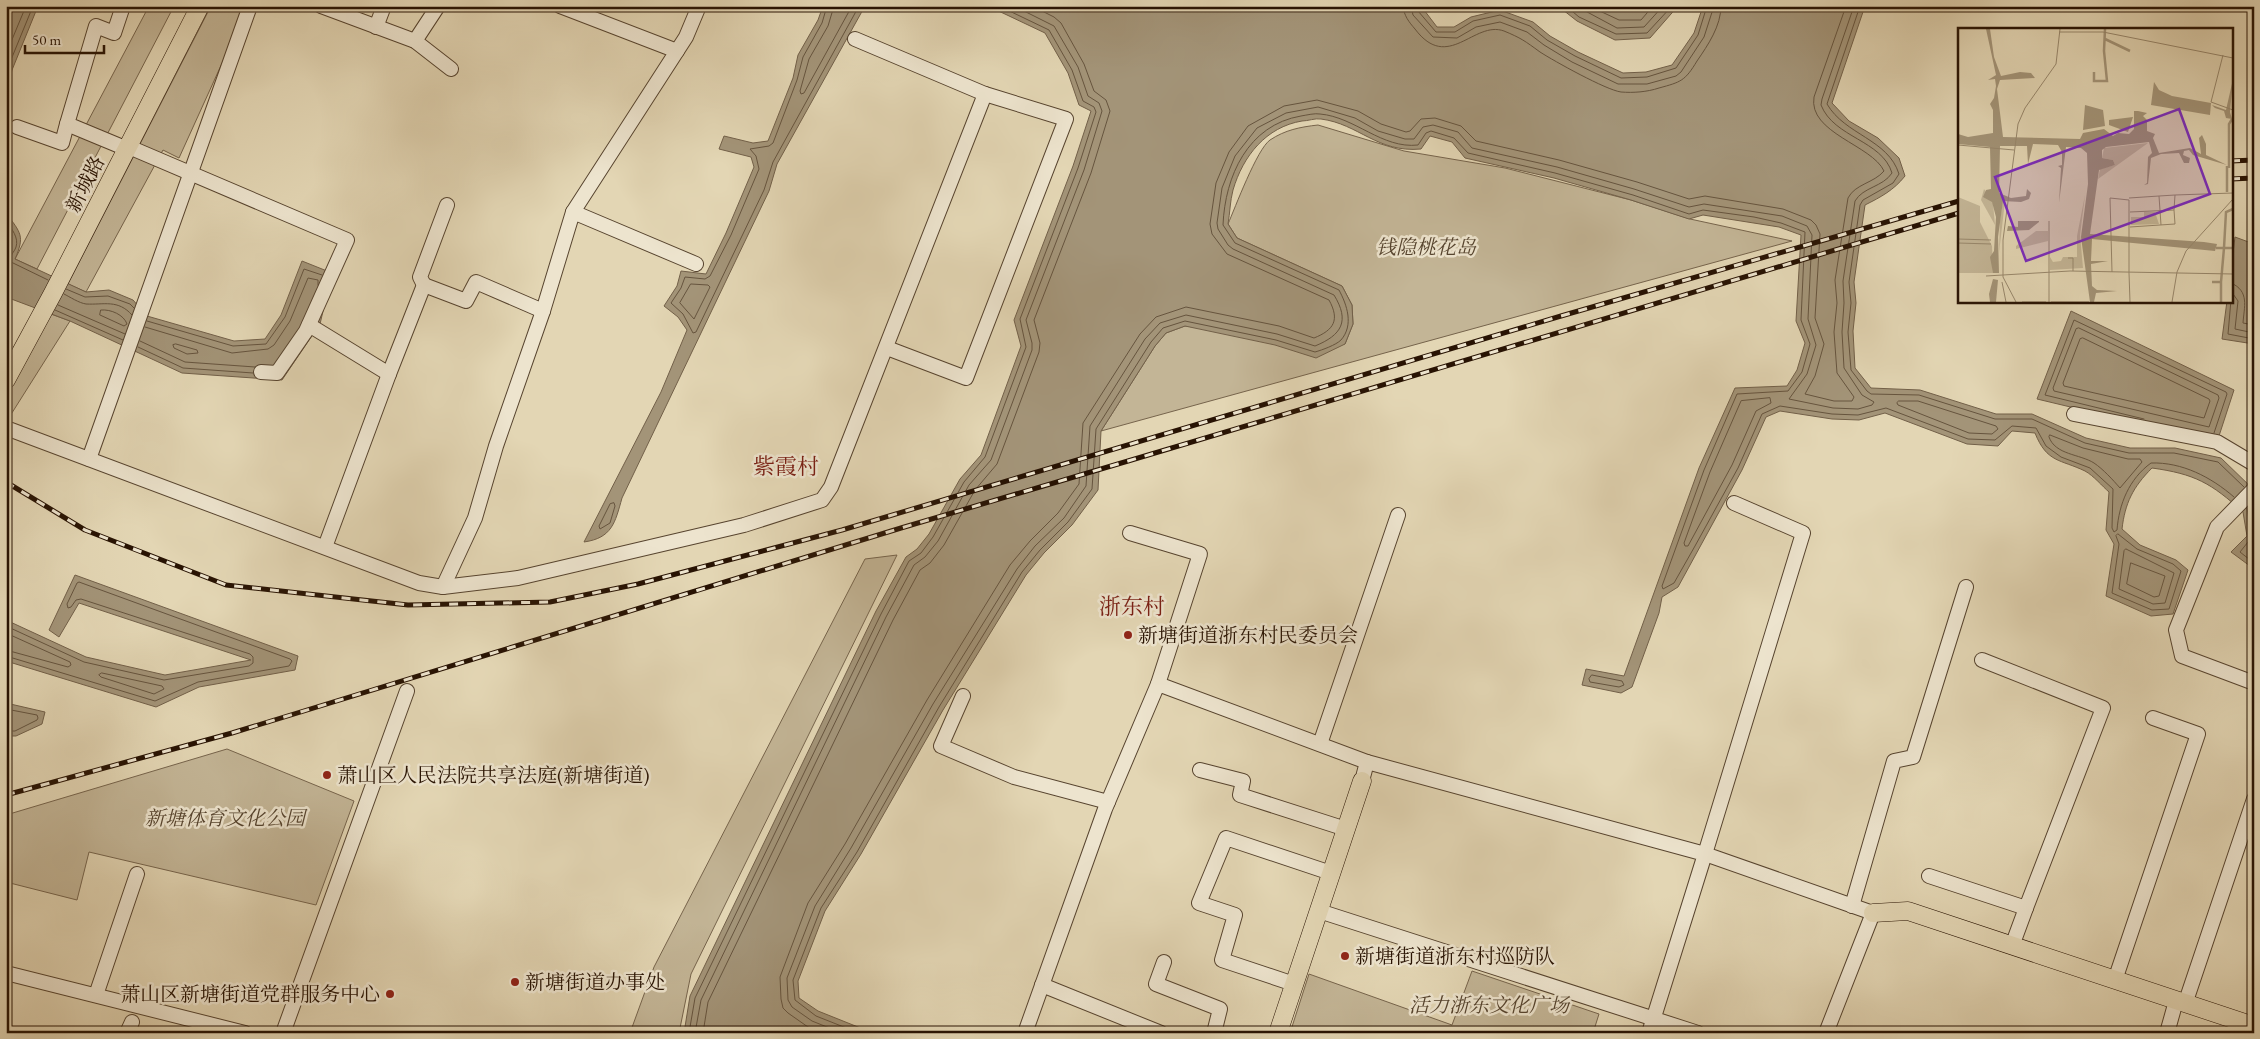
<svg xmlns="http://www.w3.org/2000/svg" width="2260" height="1039" viewBox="0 0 2260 1039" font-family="'EB Garamond','Noto Serif SC',serif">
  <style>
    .green { fill: #c3b596; stroke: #76644c }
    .water { fill: #a39478; stroke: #726049 }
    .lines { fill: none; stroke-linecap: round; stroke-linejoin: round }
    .shore { stroke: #66543e; stroke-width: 1 }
    .minor-casing { stroke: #57442f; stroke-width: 16 }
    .major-casing { stroke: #281303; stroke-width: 19 }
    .minor { stroke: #ede4ce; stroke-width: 14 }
    .major { stroke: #e3d6b4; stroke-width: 18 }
    .rail-casing { stroke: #281303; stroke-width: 5 }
    .rail { stroke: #ede4ce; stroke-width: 3; stroke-dasharray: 9; stroke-linecap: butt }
    .poi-dot { fill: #8f2418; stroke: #ede4ce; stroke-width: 2 }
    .labels { text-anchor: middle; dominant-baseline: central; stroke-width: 5; stroke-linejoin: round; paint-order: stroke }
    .street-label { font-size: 20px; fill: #281303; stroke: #ede4ce }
    .park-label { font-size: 20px; font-style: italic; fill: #56442f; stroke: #ede4ce }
    .poi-label { font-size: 20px; fill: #281303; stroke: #ede4ce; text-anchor: start }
    .quarter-label { font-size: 22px; fill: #7a1f14; stroke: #ede4ce }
    .inset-river { fill: none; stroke: #a39478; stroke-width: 2.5 }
    .inset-road { fill: none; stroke: #98886d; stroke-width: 1 }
    .view { fill: #7b2cbf; fill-opacity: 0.15; stroke: #7b2cbf; stroke-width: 2.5 }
    .inset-edge { fill: none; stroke: #281303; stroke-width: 2.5 }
  </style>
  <rect width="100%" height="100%" fill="#e3d6b4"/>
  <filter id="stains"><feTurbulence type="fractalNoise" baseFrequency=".004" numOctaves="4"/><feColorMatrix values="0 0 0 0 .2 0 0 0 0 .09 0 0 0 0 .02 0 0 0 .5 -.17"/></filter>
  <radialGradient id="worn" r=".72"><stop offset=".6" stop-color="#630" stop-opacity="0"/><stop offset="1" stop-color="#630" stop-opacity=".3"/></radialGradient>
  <g class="green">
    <path d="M149 6H174L37 269 15 259Z"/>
    <path d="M211 6H248L179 158 163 150 86 292 68 284Z"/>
    <path d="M1318 125 1404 151 1505 168 1631 200 1690 219 1792 241 1101 431 1155 346 1166 333 1185 326 1345 344 1353 324 1352 305 1342 286 1237 238 1228 224C1235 208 1257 149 1270 140 1285 130 1300 127 1318 125Z"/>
    <path d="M51 314 70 321 10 416 6 413V395Z"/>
    <path d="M897 555 691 974 679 1033H630L654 967 865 559Z"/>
    <path d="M227 749 354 801 316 905 89 852 77 900 6 882V815Z"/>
    <path d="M1472 971 1599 1014 1593 1033H1290L1309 974 1452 1025Z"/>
  </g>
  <g class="water">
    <path d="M6 6H38L12 70 6 93Z"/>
    <path d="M823 6H865L777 164 769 191 622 498C615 523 612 538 584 542L661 392 687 330 678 317 664 306 677 286 681 271 706 274 726 233 754 167 751 157 719 149 724 136 753 143 768 141 793 78 798 55 818 20Z"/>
    <path d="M988 6H1421L1437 27H1454L1471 17 1500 10 1533 22 1550 36 1578 52 1623 73 1646 72 1672 65 1694 33 1703 6H1865L1832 103 1849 121 1878 138 1899 158 1905 176C1894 190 1881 197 1865 205L1854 282 1856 303 1853 331 1855 368 1871 388 1920 390 1996 414H2032L2086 438 2130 448H2175L2221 458 2254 490V569L2231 552 2247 536 2243 512C2211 483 2195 474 2152 468 2133 487 2125 503 2122 529L2140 545 2176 560 2188 570 2173 614 2151 616 2106 596 2114 544 2106 530 2109 492C2102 486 2094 476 2085 471 2060 459 2047 463 2035 433L2012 431 1998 446 1967 444 1885 413 1859 420 1832 419 1780 411 1766 417 1742 470 1678 587 1662 597 1659 613 1632 687 1621 693 1582 685 1586 669 1624 676 1699 468 1735 388 1787 386 1797 370 1805 343 1796 321 1801 235 1779 227 1703 215 1689 219 1631 200 1554 178 1465 158 1452 142 1430 136 1421 149C1377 153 1359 124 1321 119 1315 118 1308 121 1302 121 1266 127 1243 156 1233 190 1230 201 1230 213 1228 224L1237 238 1342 286 1352 305 1353 324 1345 344 1316 358 1275 345 1185 326 1166 333 1155 346 1101 431 1098 490 1072 525 1044 553 1026 575 943 710 861 854 825 911 798 981 799 998 818 1011 873 1033H684L690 996 876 611 906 557 917 549 929 534 960 479 981 455 1021 346 1014 320 1073 166 1091 111 1079 105 1068 73 1045 33Z"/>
    <path d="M1558 6H1678L1650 38 1615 40 1577 21Z"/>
    <path d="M6 213C21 233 25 236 15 259L86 292 109 290 133 300 147 316 234 341 265 339 281 315 302 261 332 273 320 324 282 380 182 373 70 321 6 297Z"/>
    <path d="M2235 237 2254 244V344L2222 339 2227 301H2231V269Z"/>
    <path d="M2071 311 2234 390 2217 442 2037 399Z"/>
    <path d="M75 575 298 656 295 670 199 687 156 707 6 661V620L86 657 165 675 251 660 79 603 59 637 49 630Z"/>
    <path d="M6 703 45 712 42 724 16 736H6Z"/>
  </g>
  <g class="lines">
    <g class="shore">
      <path d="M827 6 822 23 803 57 797 80 773 143 769 146 750 149 756 156 759 169 731 235 710 276 705 279 685 277 681 288 671 303 683 314 693 333 696 332 764 190 773 162 859 6"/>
      <path d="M834 6 828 26 809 59 800 91 801 94 804 93 852 6"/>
      <path d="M1403 6C1404 16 1409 22 1415 29 1448 73 1474 20 1504 31 1521 38 1525 41 1540 52 1554 61 1606 90 1621 92 1633 93 1647 92 1659 88 1681 82 1685 81 1697 61 1708 45 1721 26 1721 6"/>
      <path d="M1411 6 1413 15 1433 37 1457 38 1476 27 1500 22 1527 32 1544 45 1572 62 1618 84H1647L1676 76 1681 72 1704 37 1714 6"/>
      <path d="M1417 6 1418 11 1436 32H1455L1473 21 1500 15 1530 26 1547 40 1575 56 1621 78 1647 77 1676 68 1698 35 1707 6"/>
      <path d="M1566 6 1579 17 1616 34 1647 33 1672 6"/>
      <path d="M1576 6 1617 28 1644 27 1663 6"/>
      <path d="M1589 6 1619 20H1641L1653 6"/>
      <path d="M1860 6 1827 104C1845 135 1888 139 1899 174L1893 183 1863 200 1860 205 1849 282 1851 303 1848 332 1851 370 1867 391 1871 394 1919 395 1995 419H2032L2085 443 2129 453H2174L2218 462 2244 487"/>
      <path d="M6 54 26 6"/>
      <path d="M6 72 33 6"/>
      <path d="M6 221C12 229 19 238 16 247 14 253 9 255 11 262L48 280"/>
      <path d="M2231 283C2250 291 2244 307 2243 323L2254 325"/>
      <path d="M691 284 708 285 710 287 694 319 680 303Z"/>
      <path d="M66 289 85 297 108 296 130 304 134 308"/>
      <path d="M2231 291 2238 301 2235 329 2254 333"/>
      <path d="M64 294C70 297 79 303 86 304 104 305 118 299 132 315"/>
      <path d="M2231 300 2228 334 2254 339"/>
      <path d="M58 305 125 334"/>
      <path d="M55 310 123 340"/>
      <path d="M101 310C111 309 124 315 127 324L124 326 100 315Z"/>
      <path d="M147 321 233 346 266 344 285 317 304 269 322 275"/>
      <path d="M145 327 232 353 268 349 274 345 290 321 308 278 318 280V285"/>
      <path d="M2079 328 2218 395 2219 398 2209 427 2054 391 2053 388 2076 329Z"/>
      <path d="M2083 338 2209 399 2210 401 2204 418 2064 386 2063 383 2080 339Z"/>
      <path d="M140 341 185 362 255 367"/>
      <path d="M176 344 197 350 198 353 187 354 174 348 173 345Z"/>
      <path d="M138 347 183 368 253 373"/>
      <path d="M1770 398 1771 403 1756 411 1732 465 1688 546H1685L1684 543 1710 472 1741 401Z"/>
      <path d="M1899 401H1918L1996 426 1998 429 1992 434 1969 433 1898 405 1897 403Z"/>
      <path d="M2144 419 2045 395 2074 320 2226 392 2227 394 2214 433"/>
      <path d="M2050 435 2083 448 2128 459H2140L2142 462 2120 488C2113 480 2103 469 2094 463 2080 454 2055 455 2049 437Z"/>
      <path d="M614 503 615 506 610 523 600 529 599 526 610 504Z"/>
      <path d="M2247 508 2252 537 2240 552 2254 563"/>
      <path d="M2118 534 2137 549 2173 564 2181 571 2169 609 2152 610 2112 593 2119 544 2116 536Z"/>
      <path d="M2126 549 2174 573 2165 603 2153 604 2119 589 2124 551Z"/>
      <path d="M2131 563 2165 576 2159 596 2154 597 2127 584Z"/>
      <path d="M6 626 84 662 164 680 249 666 253 663V657L250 654 81 599 76 600 71 607 68 608 67 604 77 583 79 582 290 659 292 661 289 666 198 682 155 701 6 656"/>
      <path d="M6 633 70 662 71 665 68 667 6 650"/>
      <path d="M102 673 162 686 164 689 154 694 101 677 99 675Z"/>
      <path d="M1592 675 1622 681 1624 685 1619 687 1590 682 1589 679Z"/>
      <path d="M6 709 37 715 38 718 37 720 15 731H6"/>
      <path d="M689 1033 695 998 881 614 909 561 921 553 933 537 964 482 985 457 1026 347 1020 319 1078 168 1096 112 1094 107 1083 101 1072 70 1049 30 999 6"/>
      <path d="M695 1033 701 1000 886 617 914 565 925 557 938 541 969 485 991 460 1032 350V343L1026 320 1084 170 1102 111 1099 103 1088 96 1078 67 1054 26 1014 6"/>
      <path d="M703 1033 708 1002 893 620 920 570 930 563 944 545 975 490 997 464 1039 352 1040 343 1034 320 1091 173 1110 111 1106 100 1094 91 1084 64 1061 23 1054 17 1032 6"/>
      <path d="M821 1033 808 1027 788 1013 783 1008 781 999 780 977 808 903 845 844 927 700 1010 565 1030 541 1058 513 1079 484 1083 423 1140 334 1156 317 1186 307 1279 326 1314 338C1334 330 1340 320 1329 300L1227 254 1212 234 1210 224 1216 183 1229 152 1248 126 1284 106 1317 100 1358 111 1381 124 1406 132 1410 131 1421 119 1435 118 1461 126 1476 141 1559 160 1637 182 1689 199 1705 196 1783 209 1811 220 1816 225 1820 234 1815 318 1824 344 1815 376 1805 394 1834 401H1852L1854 397 1837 373 1834 332 1837 303 1835 280 1848 198C1855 184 1874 183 1884 171 1872 145 1808 133 1814 97L1846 6"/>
      <path d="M842 1033 812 1021 792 1007 788 1000 787 978 815 906 851 848 933 704 1017 569 1035 546 1064 518 1086 486 1090 426 1145 339 1160 323 1186 315 1277 334 1315 346C1342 335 1350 321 1334 295L1233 249 1228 245 1218 229 1217 223 1222 188 1235 156 1257 128 1286 113 1318 107 1355 118 1378 131 1405 139H1414L1423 127 1433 125 1458 132 1472 148 1557 167 1634 189 1689 207 1704 204 1782 216 1807 226 1812 235 1808 319 1816 345 1807 374 1789 399 1833 408 1858 409 1872 405 1874 402 1862 395 1844 368 1842 332 1844 303 1843 281 1855 201C1863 187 1883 187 1892 173 1882 140 1834 138 1821 105L1822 99 1854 6"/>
      <path d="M859 1033 816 1016 795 1000 793 980 821 908 857 852 939 707 1022 572 1040 550 1068 522 1092 489 1096 429 1151 342 1163 328 1185 321 1276 340 1315 352C1322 350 1336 345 1341 340 1354 325 1347 305 1339 290L1235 243 1223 225C1225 176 1248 125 1301 116 1307 115 1315 113 1320 114 1355 117 1382 149 1418 145L1426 133 1431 131 1454 138 1468 153 1555 173 1633 195 1689 214 1703 210 1754 217 1781 223 1805 232 1801 320 1810 344 1802 372 1788 391 1737 394 1704 470 1662 586 1663 589 1674 583 1695 546 1738 468 1762 414 1780 406 1832 414 1858 415 1886 408 1968 439 1995 440 2012 426 2036 428 2046 446 2061 457 2090 468 2113 489 2112 528 2114 532 2117 530C2119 504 2129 479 2151 463 2182 462 2211 477 2234 497"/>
    </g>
    <g class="minor-casing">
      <g id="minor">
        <path d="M321 6 415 41 451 69"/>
        <path d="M560 6 677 51"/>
        <path d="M376 27 384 6"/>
        <path d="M855 39 985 94 1066 119 966 378 887 348"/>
        <path d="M415 41 438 6"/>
        <path d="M17 127 62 143 67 124"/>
        <path d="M120 146 67 124 96 26 114 33 123 6"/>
        <path d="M129 147 347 240 306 331 277 373 261 372"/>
        <path d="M573 212 686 37 699 6"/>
        <path d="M424 285 420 277 447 205"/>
        <path d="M309 325 389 374 325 547"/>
        <path d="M389 374 424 285 466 301 476 282 543 311"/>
        <path d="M2074 414 2217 442 2254 464"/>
        <path d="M6 428 419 583 443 587 518 578 744 525 822 500 831 487 985 94"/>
        <path d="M89 459 250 6"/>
        <path d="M2254 489 2217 527 2176 630 2182 656 2254 683"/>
        <path d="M1734 503 1803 533 1705 854 1873 913 1826 1033"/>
        <path d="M1130 533 1200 554 1158 684"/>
        <path d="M443 587 475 518 496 446 543 311 573 212 696 264"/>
        <path d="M1982 660 2103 708 2026 908"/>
        <path d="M963 696 941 746 1014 777 1108 802"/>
        <path d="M1320 744 1398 515"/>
        <path d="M1367 762 1705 854 1649 1033"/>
        <path d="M1200 770 1243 781 1240 795 1346 829"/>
        <path d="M1929 876 2026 908 2012 946"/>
        <path d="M1852 906 1894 761 1913 757 1966 587"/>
        <path d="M1319 911 1698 1033"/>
        <path d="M1164 962 1156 984 1220 1009 1214 1033"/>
        <path d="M6 973 245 1033"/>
        <path d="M2115 980 2198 734 2153 718"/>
        <path d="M1294 984 1222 960 1235 915 1199 903 1226 838 1331 873"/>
        <path d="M1042 985 1161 1033"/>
        <path d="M96 995 137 874"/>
        <path d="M2185 1004 2254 799"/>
        <path d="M127 1033 132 1022"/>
        <path d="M283 1033 407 691"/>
        <path d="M1025 1033 1105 809 1158 684 1367 762 1362 781"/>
        <path d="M2167 1033 2176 1001"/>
      </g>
    </g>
    <g class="major-casing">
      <g id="major">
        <path d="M6 380 53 293 200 6"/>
        <path d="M1873 913 1908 911 2254 1026"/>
        <path d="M1278 1033 1362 781"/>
      </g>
    </g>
    <use href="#minor" class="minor"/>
    <use href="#major" class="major"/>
    <g class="rail-casing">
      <g id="rail">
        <path d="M2231 161 2254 160"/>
        <path d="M2231 179 2254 178"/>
        <path d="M6 482 85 530 226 585 408 605 550 602 638 584 842 530 1561 316 1959 201"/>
        <path d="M6 795 232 733 901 528 1128 461 1959 213"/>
      </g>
    </g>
    <use href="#rail" class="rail"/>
  </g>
  <g class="poi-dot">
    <circle cx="1128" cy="635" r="5"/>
    <circle cx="327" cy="775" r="5"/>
    <circle cx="1345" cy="956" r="5"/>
    <circle cx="515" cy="982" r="5"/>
    <circle cx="390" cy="994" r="5"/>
  </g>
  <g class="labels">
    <g class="street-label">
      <text transform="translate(85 184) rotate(-63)">新城路</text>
    </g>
    <g class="park-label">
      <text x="1426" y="247">钱隐桃花岛</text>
      <text x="225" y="818">新塘体育文化公园</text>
      <text x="1489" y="1005">活力浙东文化广场</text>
    </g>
    <g class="poi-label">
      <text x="1138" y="635">新塘街道浙东村民委员会</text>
      <text x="337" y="775">萧山区人民法院共享法庭(新塘街道)</text>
      <text x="1355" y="956">新塘街道浙东村巡防队</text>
      <text x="525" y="982">新塘街道办事处</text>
      <text x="380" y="994" text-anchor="end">萧山区新塘街道党群服务中心</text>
    </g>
    <g class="quarter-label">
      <text x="786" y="466">紫霞村</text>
      <text x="1132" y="606">浙东村</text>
    </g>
  </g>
  <g transform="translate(1958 28)">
    <rect width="275" height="275" fill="#e3d6b4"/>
    <path d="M190 115 140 151 142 141 157 137 155 132 144 130 146 120ZM26 161 35 175 37 197 23 172ZM127 167 122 207 125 240 92 242V229L95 234 103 233 105 229H119V208ZM0 169 22 178V194L34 218 35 245H0ZM45 172 47 173 41 225 42 193ZM186 184H197L201 196 173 197V189H186ZM78 203H90V213L58 221V218Z" fill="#c3b596"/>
    <path d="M28 1H32L36 29 43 48 62 44 73 45 77 50 42 52 39 61 45 109 122 111 125 105 146 101 155 108 160 105 171 106 176 101V83H180L189 85 185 88 189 92V103L197 106 195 110 201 125 232 120 243 126 241 110 244 107 248 116V127L269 137 235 127 231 122 226 123 225 127 232 130 231 135H226L221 125 203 126 193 130 190 156 186 157 189 155 190 129 194 125 191 114 148 119 144 122V130L155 132 157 137 141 142 132 206 246 214 259 216 257 223 134 211 133 233H150L133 236 134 258 139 262 159 263 138 265 136 274H132L123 209 130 156 129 125 123 120 108 119 101 175 103 140 100 138 104 137V124L100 117 75 116 70 136 69 118H42L41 165 53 170 68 168 69 161 73 165 71 171 63 174 45 173 40 209 41 245H35L32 229 36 223 38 189 34 174 25 169 28 162 33 161 32 119 0 116V106L10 109 35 105V82L32 76 36 70 38 58 37 51 30 52 38 47ZM275 51 272 84 274 91 268 90 266 83 257 80 254 77 268 82ZM196 54 201 62 214 68 253 75 252 87 193 77ZM127 77 145 82 147 98 125 102ZM175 89 170 104 151 97V92ZM60 193H81V194L71 202 49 203 50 198 60 199ZM35 251 40 252 38 274H32L31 266Z" fill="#a39478"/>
    <path class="inset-river" d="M147 11 172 23M136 44V53H149L146 23 147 1M269 138V164M271 140V96L274 91M275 181 268 184 266 220H275M258 220H266L263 254M254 254H263V274"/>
    <path class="inset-road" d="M101 4H145L275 30M265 27 253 74 275 82M0 117 56 122M217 167 275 165M201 168 217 167 216 182M171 170 201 168 203 197M171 172V245M172 184 216 182 217 196 172 199M91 193V274M0 211 33 212M0 215 33 216M110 230H115V243M154 244 152 170 171 172M171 245 172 274M28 248 112 243 275 246M44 254 48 274M58 274 45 249V212L60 96 67 80 98 36 102 1M64 274H88M93 274H131M214 274 219 244 228 223 275 171"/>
    <path class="view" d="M221 81 252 166 68 233 37 149Z"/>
    <rect width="275" height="275" class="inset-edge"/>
  </g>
  <rect width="2260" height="1039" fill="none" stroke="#e3d6b4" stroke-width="25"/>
  <rect x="8" y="8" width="2245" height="1024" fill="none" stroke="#281303" stroke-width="2.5"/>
  <rect x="12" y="12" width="2235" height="1014" fill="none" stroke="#281303"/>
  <path d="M25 45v8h79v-8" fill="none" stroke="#281303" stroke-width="2.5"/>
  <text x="32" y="45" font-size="15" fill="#281303" stroke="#ede4ce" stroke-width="4" paint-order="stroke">50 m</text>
  <rect width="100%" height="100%" filter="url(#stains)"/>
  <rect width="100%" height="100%" fill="url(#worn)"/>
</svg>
